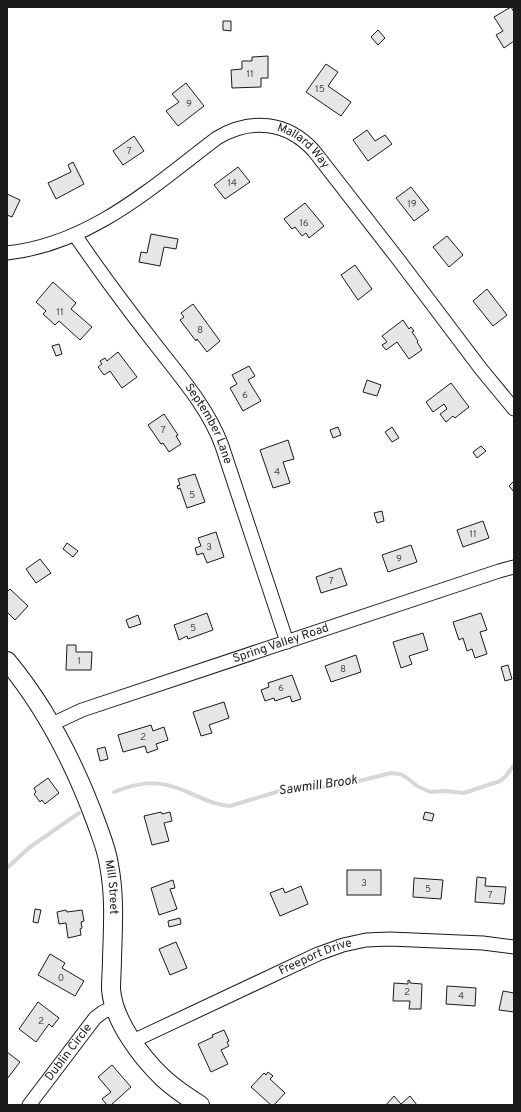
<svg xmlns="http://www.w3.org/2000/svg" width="521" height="1112" viewBox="0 0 521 1112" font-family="Overpass,sans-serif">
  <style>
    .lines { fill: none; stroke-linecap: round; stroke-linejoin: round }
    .stream { stroke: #d7d7d7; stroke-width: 4 }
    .building { fill: #e6e6e6; stroke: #1a1a1a }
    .street-casing { stroke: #1a1a1a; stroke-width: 15 }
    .secondary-casing { stroke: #1a1a1a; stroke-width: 20 }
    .street { stroke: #fff; stroke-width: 13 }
    .secondary { stroke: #fff; stroke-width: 18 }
    .labels { text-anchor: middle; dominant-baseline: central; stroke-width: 3; stroke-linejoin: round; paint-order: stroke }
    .number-label { font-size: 10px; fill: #4d4d4d }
    .street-label { font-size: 12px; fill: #1a1a1a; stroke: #fff }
    .water-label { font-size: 13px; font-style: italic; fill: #1a1a1a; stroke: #fff }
  </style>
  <rect width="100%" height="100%" fill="#fff"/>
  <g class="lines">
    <g class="stream">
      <path d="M114 792C137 783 156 779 180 789 197 795 212 805 230 806L283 790 305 787H328L343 785 391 773 400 774 406 777 417 786 430 792 445 791 464 793 500 781 506 776 514 765"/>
      <path d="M7 868 30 847 79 813"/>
    </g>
  </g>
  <g class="building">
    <path d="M511 7 514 12V41L504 48 496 35 503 31 494 17Z"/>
    <path d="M223 21H231V31L223 30Z"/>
    <path d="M378 30 385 38 378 45 371 37Z"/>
    <path d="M268 56V78H261V87L232 88 231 70 242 69V61H252V57Z"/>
    <path d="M326 64 338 72 328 86 351 102 341 116 306 92Z"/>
    <path d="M186 83 204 106 178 126 166 111 179 102 172 94Z"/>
    <path d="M367 130 375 141 385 135 392 144 368 161 353 140Z"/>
    <path d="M134 136 144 151 123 165 113 151Z"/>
    <path d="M73 162 84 184 56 199 48 183 71 172 68 165Z"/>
    <path d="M238 167 250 182 225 199 214 185Z"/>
    <path d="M411 187 429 210 414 221 396 198Z"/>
    <path d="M7 194 20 200 12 217 7 215Z"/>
    <path d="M305 203 324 226 309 238 306 233 302 236 295 227 292 229 284 219Z"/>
    <path d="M151 234 178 239 176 249 164 247 160 266 139 262 141 252 147 253Z"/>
    <path d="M447 236 463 255 449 267 433 247Z"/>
    <path d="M355 265 372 289 358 300 341 275Z"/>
    <path d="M53 282 76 303 71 309 92 327 80 340 59 321 55 325 43 314 46 311 36 302Z"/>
    <path d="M487 289 507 315 493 326 473 301Z"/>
    <path d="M193 304 220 341 207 352 197 339 196 341 180 320 184 317 181 313Z"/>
    <path d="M403 320 409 329 411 327 414 331 412 332 418 341 417 342 422 350 409 359 397 342 386 350 382 345 387 342 382 336Z"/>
    <path d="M59 344 62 354 56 356 52 346Z"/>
    <path d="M118 352 137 377 122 388 110 371 104 375 98 367 102 364 100 361 105 358 107 361Z"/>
    <path d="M249 366 255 376 248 380 261 401 243 411 230 388 237 384 232 375Z"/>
    <path d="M367 380 381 385 377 396 363 392Z"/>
    <path d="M451 383 469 407 455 418 453 416 446 422 440 414 447 409 444 404 433 412 426 402Z"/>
    <path d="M164 414 178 435 176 436 181 444 169 452 163 443 161 444 148 425Z"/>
    <path d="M338 427 341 435 333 438 330 430Z"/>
    <path d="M392 427 399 438 392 442 385 432Z"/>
    <path d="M288 440 294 459 283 462 290 483 273 488 260 450Z"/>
    <path d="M481 446 486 451 477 458 473 452Z"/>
    <path d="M195 474 205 502 187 508 180 488 178 489 177 486 180 485 178 479Z"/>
    <path d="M514 481V492L509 486Z"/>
    <path d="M382 511 384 521 377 523 374 513Z"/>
    <path d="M483 521 489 538 463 547 457 530Z"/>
    <path d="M216 532 224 557 207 563 203 553 197 555 195 548 201 546 198 538Z"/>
    <path d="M67 543 78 551 73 557 63 549Z"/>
    <path d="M411 545 417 562 388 572 382 555Z"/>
    <path d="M40 559 51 573 36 583 26 569Z"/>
    <path d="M341 568 347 585 321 593 316 577Z"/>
    <path d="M10 589 28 606 15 620 7 612V592Z"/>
    <path d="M207 613 213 630 188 639 187 636 179 640 174 625Z"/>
    <path d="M481 613 487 630 480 632 487 654 475 658 472 649 467 651 463 638 459 640 453 622Z"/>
    <path d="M138 615 141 624 129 628 126 620Z"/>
    <path d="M423 633 428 650 409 656 412 664 401 668 393 642Z"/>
    <path d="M67 645H76V652H92L91 670H66Z"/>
    <path d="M356 655 361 672 331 682 325 666Z"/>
    <path d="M508 665 512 679 505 681 501 667Z"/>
    <path d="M292 675 301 699 292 702 290 696 275 701 274 698 265 701 261 690 269 687 268 683Z"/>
    <path d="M224 702 229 718 209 725 212 733 201 736 193 712Z"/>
    <path d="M151 725 153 731 164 727 168 740 156 744 158 749 147 753 145 746 123 752 118 735Z"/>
    <path d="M105 747 108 759 100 761 97 749Z"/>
    <path d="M48 778 59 793 45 804 42 800 40 802 34 794 36 792 34 788Z"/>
    <path d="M161 812 162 814 170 812 172 821 164 823 169 841 152 845 144 816Z"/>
    <path d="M425 812 434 814 432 821 423 819Z"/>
    <rect x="347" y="870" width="34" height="25"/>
    <path d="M477 877 486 878 485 886 506 887 504 904 475 902Z"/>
    <path d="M414 878 443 880 441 899 413 897Z"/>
    <path d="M173 880 175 888 170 889 177 909 159 915 151 888Z"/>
    <path d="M301 886 308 904 280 916 270 893 283 888 285 893Z"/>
    <path d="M35 909 41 910 38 923 33 922Z"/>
    <path d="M66 910 67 912 82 910 84 921 81 922 82 928 80 929 81 935 68 938 66 923 59 924 57 912Z"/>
    <path d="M180 918 181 924 169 927 168 921Z"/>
    <path d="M176 942 187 968 170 975 159 949Z"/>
    <path d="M50 954 65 963 62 968 84 981 75 996 38 975Z"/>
    <path d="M408 980 410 981V983L422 984 421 1009H409L410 1001H393L394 983 408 984Z"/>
    <path d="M447 986 476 988 475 1006 446 1004Z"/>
    <path d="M503 991 514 993V1012L499 1010Z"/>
    <path d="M38 1002 59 1018 52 1027 49 1024 36 1042 19 1029Z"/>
    <path d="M224 1030 229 1041 227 1042 229 1046 221 1050 228 1064 211 1072 198 1044 213 1037 212 1035Z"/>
    <path d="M7 1052 20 1062 7 1079Z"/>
    <path d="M112 1065 131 1087 111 1105H107L102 1099 111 1092 98 1077Z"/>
    <path d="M268 1072 273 1076 270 1079 285 1093 274 1105H271L251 1087 264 1073 266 1075Z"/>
    <path d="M394 1096 401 1104 410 1096 417 1105H386Z"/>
  </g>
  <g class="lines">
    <g class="street-casing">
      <g id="street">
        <path id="s1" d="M75 235C100 272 127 308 155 344 179 375 209 409 222 446L287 642"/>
        <path id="s2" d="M7 253C91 244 152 187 217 138 251 118 287 121 314 151L398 259 481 369 514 409"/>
        <path id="s3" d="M50 725 82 710 499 571 514 567"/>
        <path id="s4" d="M133 1041 318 954 343 945 366 940 390 939 483 943 514 947"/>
        <path id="s5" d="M29 1105 95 1018 103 1012 114 1007"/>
      </g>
    </g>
    <g class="secondary-casing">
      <g id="secondary">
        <path id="s6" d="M7 661C46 708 75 765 96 822 101 836 107 850 109 865 115 896 113 927 112 958 112 968 111 979 111 989 113 1020 141 1057 163 1078 174 1088 187 1097 200 1105"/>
      </g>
    </g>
    <use href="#street" class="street"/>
    <use href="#secondary" class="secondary"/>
  </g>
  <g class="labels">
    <g class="number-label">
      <text x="250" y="74">11</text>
      <text x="320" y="89">15</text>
      <text x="189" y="104">9</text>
      <text x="129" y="151">7</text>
      <text x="232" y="183">14</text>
      <text x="412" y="204">19</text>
      <text x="304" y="223">16</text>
      <text x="60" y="312">11</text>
      <text x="200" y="330">8</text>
      <text x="245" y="395">6</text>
      <text x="163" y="430">7</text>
      <text x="277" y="472">4</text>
      <text x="192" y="495">5</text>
      <text x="473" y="534">11</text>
      <text x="209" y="547">3</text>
      <text x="399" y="559">9</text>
      <text x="331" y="581">7</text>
      <text x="193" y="628">5</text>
      <text x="79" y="661">1</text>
      <text x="343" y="669">8</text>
      <text x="281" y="688">6</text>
      <text x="143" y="737">2</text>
      <text x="364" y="883">3</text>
      <text x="428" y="889">5</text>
      <text x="490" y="895">7</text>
      <text x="61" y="978">0</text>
      <text x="407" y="992">2</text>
      <text x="461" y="996">4</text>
      <text x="41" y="1021">2</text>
    </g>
    <g class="street-label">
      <text stroke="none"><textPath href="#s2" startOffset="338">Mallard Way</textPath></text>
      <text stroke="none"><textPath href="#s1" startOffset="232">September Lane</textPath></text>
      <text stroke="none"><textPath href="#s3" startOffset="245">Spring Valley Road</textPath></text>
      <text stroke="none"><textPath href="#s6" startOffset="252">Mill Street</textPath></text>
      <text stroke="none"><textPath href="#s4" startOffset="201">Freeport Drive</textPath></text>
      <text stroke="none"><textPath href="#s5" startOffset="66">Dublin Circle</textPath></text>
    </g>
    <g class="water-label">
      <text transform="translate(318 786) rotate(-8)">Sawmill Brook</text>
    </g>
  </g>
  <rect width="521" height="1112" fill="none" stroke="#1a1a1a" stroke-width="16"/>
</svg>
